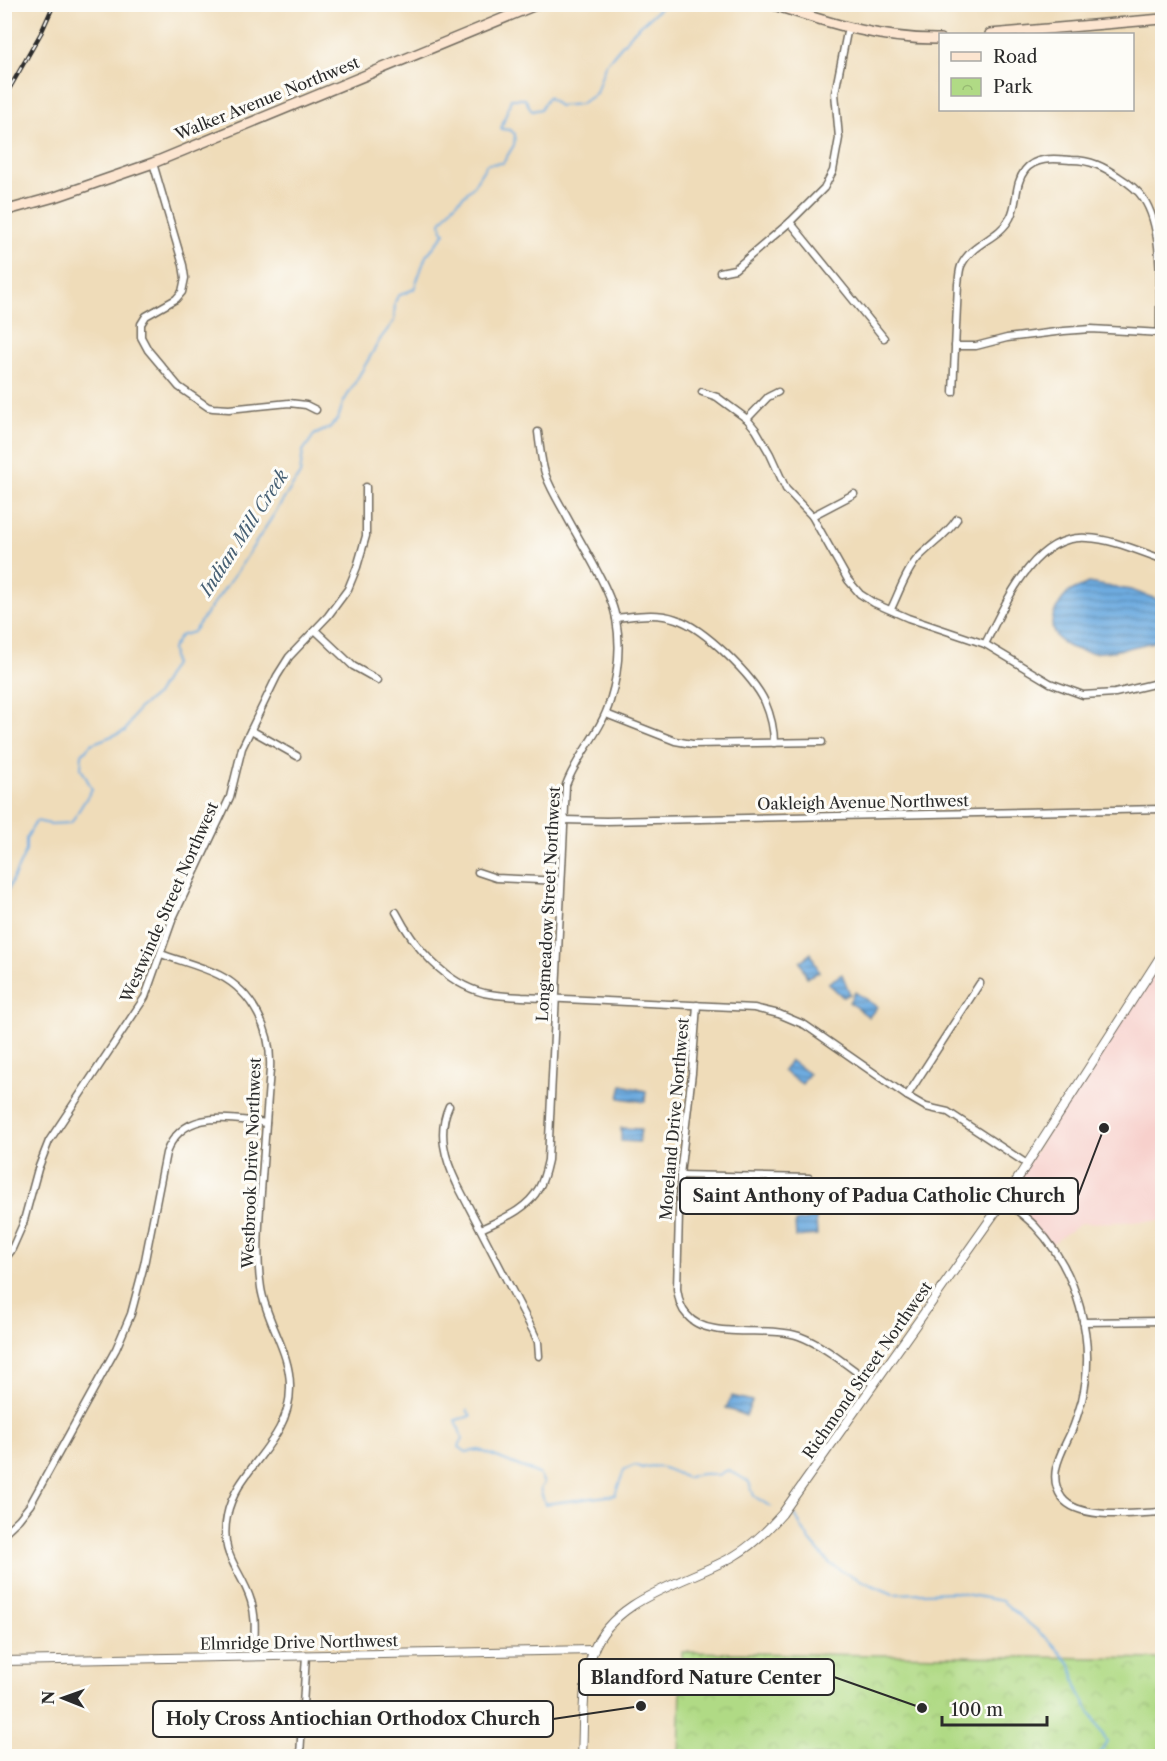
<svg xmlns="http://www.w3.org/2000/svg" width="1167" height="1761" viewBox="0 0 1167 1761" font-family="'Libre Caslon Text',serif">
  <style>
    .built { fill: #f7d0cc }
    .park { fill: url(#park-crowns); stroke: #6e8258; stroke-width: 1.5 }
    .water { fill: url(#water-rules); stroke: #4c6c86; stroke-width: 1.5 }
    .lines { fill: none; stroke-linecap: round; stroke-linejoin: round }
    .stream { stroke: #6eace0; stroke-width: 2 }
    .minor-casing { stroke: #70695d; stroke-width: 9 }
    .tertiary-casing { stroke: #70695d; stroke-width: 10 }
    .secondary-casing { stroke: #70695d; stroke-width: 12 }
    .minor { stroke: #fff; stroke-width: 6 }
    .tertiary { stroke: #fff; stroke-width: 8 }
    .secondary { stroke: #fce5d0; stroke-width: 9 }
    .rail-casing { stroke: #2b2b2b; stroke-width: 4.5 }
    .rail { stroke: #fdfcf7; stroke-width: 2; stroke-dasharray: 7; stroke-linecap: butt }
    .labels { text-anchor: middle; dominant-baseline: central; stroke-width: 6; stroke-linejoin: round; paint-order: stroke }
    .street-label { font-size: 16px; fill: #2b2b2b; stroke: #fdfcf7 }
    .water-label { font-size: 18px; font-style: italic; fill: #465f73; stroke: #fdfcf7 }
    .leader { fill: none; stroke: #2b2b2b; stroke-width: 2 }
    .callout-dot { fill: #2b2b2b; stroke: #fdfcf7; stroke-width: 2 }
    .callout { fill: #fdfcf7; stroke: #2b2b2b; stroke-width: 2 }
    .callout-label { font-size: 18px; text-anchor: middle; font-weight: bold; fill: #2b2b2b }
  </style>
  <defs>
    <pattern id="park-crowns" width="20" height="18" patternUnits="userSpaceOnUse" patternTransform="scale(1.5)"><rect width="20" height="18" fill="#b0da85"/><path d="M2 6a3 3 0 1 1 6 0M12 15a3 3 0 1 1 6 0" fill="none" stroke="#98bb73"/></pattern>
    <pattern id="water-rules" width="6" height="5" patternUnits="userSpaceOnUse" patternTransform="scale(1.5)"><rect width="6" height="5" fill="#6eace0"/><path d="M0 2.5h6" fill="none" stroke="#5b8cb6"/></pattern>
  </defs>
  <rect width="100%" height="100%" fill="#fdfcf7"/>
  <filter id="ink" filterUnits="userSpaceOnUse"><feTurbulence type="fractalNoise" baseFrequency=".0167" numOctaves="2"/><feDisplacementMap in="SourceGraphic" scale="12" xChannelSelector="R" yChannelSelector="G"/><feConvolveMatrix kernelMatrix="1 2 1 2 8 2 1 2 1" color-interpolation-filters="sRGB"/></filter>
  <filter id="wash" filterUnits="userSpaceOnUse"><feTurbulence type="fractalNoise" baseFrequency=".008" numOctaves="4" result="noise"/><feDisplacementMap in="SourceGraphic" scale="24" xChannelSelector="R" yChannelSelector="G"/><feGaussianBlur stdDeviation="1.35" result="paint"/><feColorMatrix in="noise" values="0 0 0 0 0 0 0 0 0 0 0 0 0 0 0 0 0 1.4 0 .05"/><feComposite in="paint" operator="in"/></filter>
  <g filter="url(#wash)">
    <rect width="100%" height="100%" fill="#efdcb9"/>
    <path class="built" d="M1162 954V1221L1081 1223 1050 1245 1004 1200Z"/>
    <path class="park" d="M682 1652 1162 1659V1756H679Z"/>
    <g class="water">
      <path d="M1088 583 1131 590 1162 601V640C1141 644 1109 655 1088 652 1065 649 1043 635 1056 609 1060 603 1065 594 1071 591 1076 588 1083 586 1088 583Z"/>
      <path d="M811 953 819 972 807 977 800 962Z"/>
      <path d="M842 974 850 994 843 997 828 983Z"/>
      <path d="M855 992 877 1007 869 1017 849 1002Z"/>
      <path d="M790 1060 809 1074 802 1084 783 1071Z"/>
      <path d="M622 1085 646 1091 645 1102 619 1098Z"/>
      <path d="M621 1128 641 1129 639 1142 621 1141Z"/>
      <path d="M816 1218 817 1235 796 1237 795 1222Z"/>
      <path d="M732 1396 752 1401 746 1416 726 1408Z"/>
    </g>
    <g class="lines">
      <g class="stream">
        <path d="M4 898 26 851V839L36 821 50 824 71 823 92 789 81 768 82 754 91 744 125 731 138 709 156 695 174 664 172 649 180 636 193 632 238 570 300 474 303 451 314 435 329 428 338 419 343 403 381 338 394 321 395 302 398 296 414 289 426 256 445 233 442 231 441 222 454 205 472 188 487 164 503 163 514 145 515 134 510 130 501 129 511 99H525L532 111 541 109 548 97 559 106 580 104 591 97 596 93 605 65 635 30 665 4"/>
        <path d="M467 1410 471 1416 456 1420 462 1438 459 1447 466 1452 479 1450 539 1474 544 1483 540 1489 545 1504 615 1495 624 1470 635 1465 642 1468C657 1462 673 1472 687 1478 695 1474 710 1472 718 1476L723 1472 729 1470 749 1482 754 1496 771 1507"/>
        <path d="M794 1514 810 1541 829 1563 847 1574 893 1594 954 1592 1002 1601 1051 1642 1071 1665 1079 1693 1107 1742 1098 1756"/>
      </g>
    </g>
  </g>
  <g filter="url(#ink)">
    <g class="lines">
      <g class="minor-casing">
        <g id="minor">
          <path d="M153 163 183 265 185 278 182 292 176 299 146 316 141 324V337L148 350 179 387 208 407 213 408 229 409 289 403 306 405 316 410"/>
          <path d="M790 222 884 338"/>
          <path d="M720 272 735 269 790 222 824 188 833 171 839 138 835 93 848 27"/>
          <path d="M955 346H976L1007 338 1064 331 1091 329 1162 333"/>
          <path d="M702 392 717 397 747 419 756 430 770 454 786 489 812 516 848 580 860 594 874 603 908 618 985 644 1050 683 1083 695 1115 693 1162 682"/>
          <path d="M953 392 958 284C959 278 959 271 961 266 971 243 999 239 1010 218 1018 204 1014 184 1025 170 1036 156 1056 159 1072 160 1091 160 1104 167 1119 177 1127 182 1137 189 1143 198 1165 229 1159 295 1160 333"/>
          <path d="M747 419 768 397 778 392"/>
          <path d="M812 516 854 494"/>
          <path d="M891 609C899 593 905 573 917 559 930 545 946 536 957 519"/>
          <path d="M616 618C636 616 656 612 676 619 704 628 753 676 765 702 771 716 774 729 774 743"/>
          <path d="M315 630 353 666 378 680"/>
          <path d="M985 644C1005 605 1033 534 1087 538 1113 539 1138 551 1162 559"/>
          <path d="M606 714 675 741 692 744 822 742"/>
          <path d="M251 730 297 756"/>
          <path d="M564 820 606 821 1162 809"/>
          <path d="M478 872 496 878 561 881"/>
          <path d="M396 912C414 947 445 983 484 993 497 996 509 996 522 997L754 1008 779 1014 805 1025 907 1096 926 1107 948 1112 1027 1164"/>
          <path d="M161 954C180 961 201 966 219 975 253 992 272 1031 270 1069 267 1110 264 1151 261 1192 259 1224 256 1256 261 1288 266 1322 291 1352 290 1388 290 1443 236 1468 227 1516 219 1557 241 1568 251 1601 257 1619 254 1638 254 1656"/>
          <path d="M697 1005 692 1073 680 1175 677 1289C679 1299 680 1308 687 1315 707 1341 769 1325 799 1336 826 1346 850 1368 873 1384"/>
          <path d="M907 1096 980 983"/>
          <path d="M449 1106C437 1132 445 1159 457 1184L533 1331 538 1342 539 1356"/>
          <path d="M680 1175 809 1178"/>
          <path d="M1004 1200C1014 1208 1026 1217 1035 1226 1077 1270 1097 1340 1082 1400 1079 1410 1076 1421 1072 1430 1062 1452 1046 1475 1062 1498 1079 1521 1137 1513 1162 1512"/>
          <path d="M481 1229C502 1219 527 1210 539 1188 544 1179 546 1169 548 1160L566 785C577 755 601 732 610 701 618 675 621 646 616 619 612 592 581 543 567 517 560 504 551 490 546 476 541 462 540 447 538 432"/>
          <path d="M4 1260 11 1251 23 1224 38 1169 49 1141 145 997 173 918 230 797 242 748 277 676 289 657 328 616 348 589 357 567 366 536V487"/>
          <path d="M1083 1322 1162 1321"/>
          <path d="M4 1533 19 1519 30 1505 116 1349 131 1314 144 1265 166 1153C183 1108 228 1119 266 1123"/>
          <path d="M300 1756 306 1655"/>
        </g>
      </g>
      <g class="tertiary-casing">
        <g id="tertiary">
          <path d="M4 1661 594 1650"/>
          <path d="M582 1756C584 1723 581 1684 593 1652 613 1597 689 1582 734 1556 753 1545 767 1531 782 1514L1004 1200 1162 954"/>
        </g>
      </g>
      <g class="secondary-casing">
        <g id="secondary">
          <path d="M771 4C826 22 881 40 940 39"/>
          <path d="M990 34 1162 19"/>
          <path d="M4 211 58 196 153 163 538 4"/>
        </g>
      </g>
      <use href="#minor" class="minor"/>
      <use href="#tertiary" class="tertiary"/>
      <use href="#secondary" class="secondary"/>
      <g class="rail-casing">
        <path id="rail" d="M4 98 41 33 54 4"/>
      </g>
      <use href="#rail" class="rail"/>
    </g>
  </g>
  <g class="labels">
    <g class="street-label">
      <text transform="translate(267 98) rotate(-22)">Walker Avenue Northwest</text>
      <text transform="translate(863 802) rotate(-1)">Oakleigh Avenue Northwest</text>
      <text transform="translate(169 902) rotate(-66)">Westwinde Street Northwest</text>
      <text transform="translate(548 904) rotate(-87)">Longmeadow Street Northwest</text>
      <text transform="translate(674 1119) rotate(-85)">Moreland Drive Northwest</text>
      <text transform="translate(251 1163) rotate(-88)">Westbrook Drive Northwest</text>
      <text transform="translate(867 1370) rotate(-55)">Richmond Street Northwest</text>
      <text transform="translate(299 1642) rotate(-1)">Elmridge Drive Northwest</text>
    </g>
    <g class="water-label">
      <text transform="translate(244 533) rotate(-57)">Indian Mill Creek</text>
    </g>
  </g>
  <path class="leader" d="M1104 1128L1078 1196M922 1708L834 1677M641 1706L553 1719"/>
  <g class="callout-dot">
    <circle cx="1104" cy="1128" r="6"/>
    <circle cx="922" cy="1708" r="6"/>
    <circle cx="641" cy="1706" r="6"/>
  </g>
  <g class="callout">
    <rect x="680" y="1178" width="398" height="36" rx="6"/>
    <rect x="579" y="1659" width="255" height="36" rx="6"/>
    <rect x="153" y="1701" width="400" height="36" rx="6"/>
  </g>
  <g class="callout-label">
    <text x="879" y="1202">Saint Anthony of Padua Catholic Church</text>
    <text x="706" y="1684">Blandford Nature Center</text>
    <text x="353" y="1725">Holy Cross Antiochian Orthodox Church</text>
  </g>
  <rect width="1167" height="1761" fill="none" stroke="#fdfcf7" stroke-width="24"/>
  <rect x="939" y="33" width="195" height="78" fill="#fdfcf7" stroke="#a9a8a5" stroke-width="1.5"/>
  <rect x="951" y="52" width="30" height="9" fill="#fce5d0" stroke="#a9a8a5" stroke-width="1.5"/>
  <text x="993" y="63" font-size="18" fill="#2b2b2b">Road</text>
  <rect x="951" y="78" width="30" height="18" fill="url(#park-crowns)" stroke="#a9a8a5" stroke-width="1.5"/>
  <text x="993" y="93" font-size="18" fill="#2b2b2b">Park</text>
  <g transform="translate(63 1698) rotate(271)" stroke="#fdfcf7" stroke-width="4.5" paint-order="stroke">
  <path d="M0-4.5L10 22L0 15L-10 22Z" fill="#2b2b2b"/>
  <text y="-9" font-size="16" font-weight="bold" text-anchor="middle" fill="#2b2b2b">N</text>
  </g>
  <path d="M942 1716v9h105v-9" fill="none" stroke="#2b2b2b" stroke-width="3"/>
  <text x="951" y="1716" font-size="18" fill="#2b2b2b" stroke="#fdfcf7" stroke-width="4.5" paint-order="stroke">100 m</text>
</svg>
